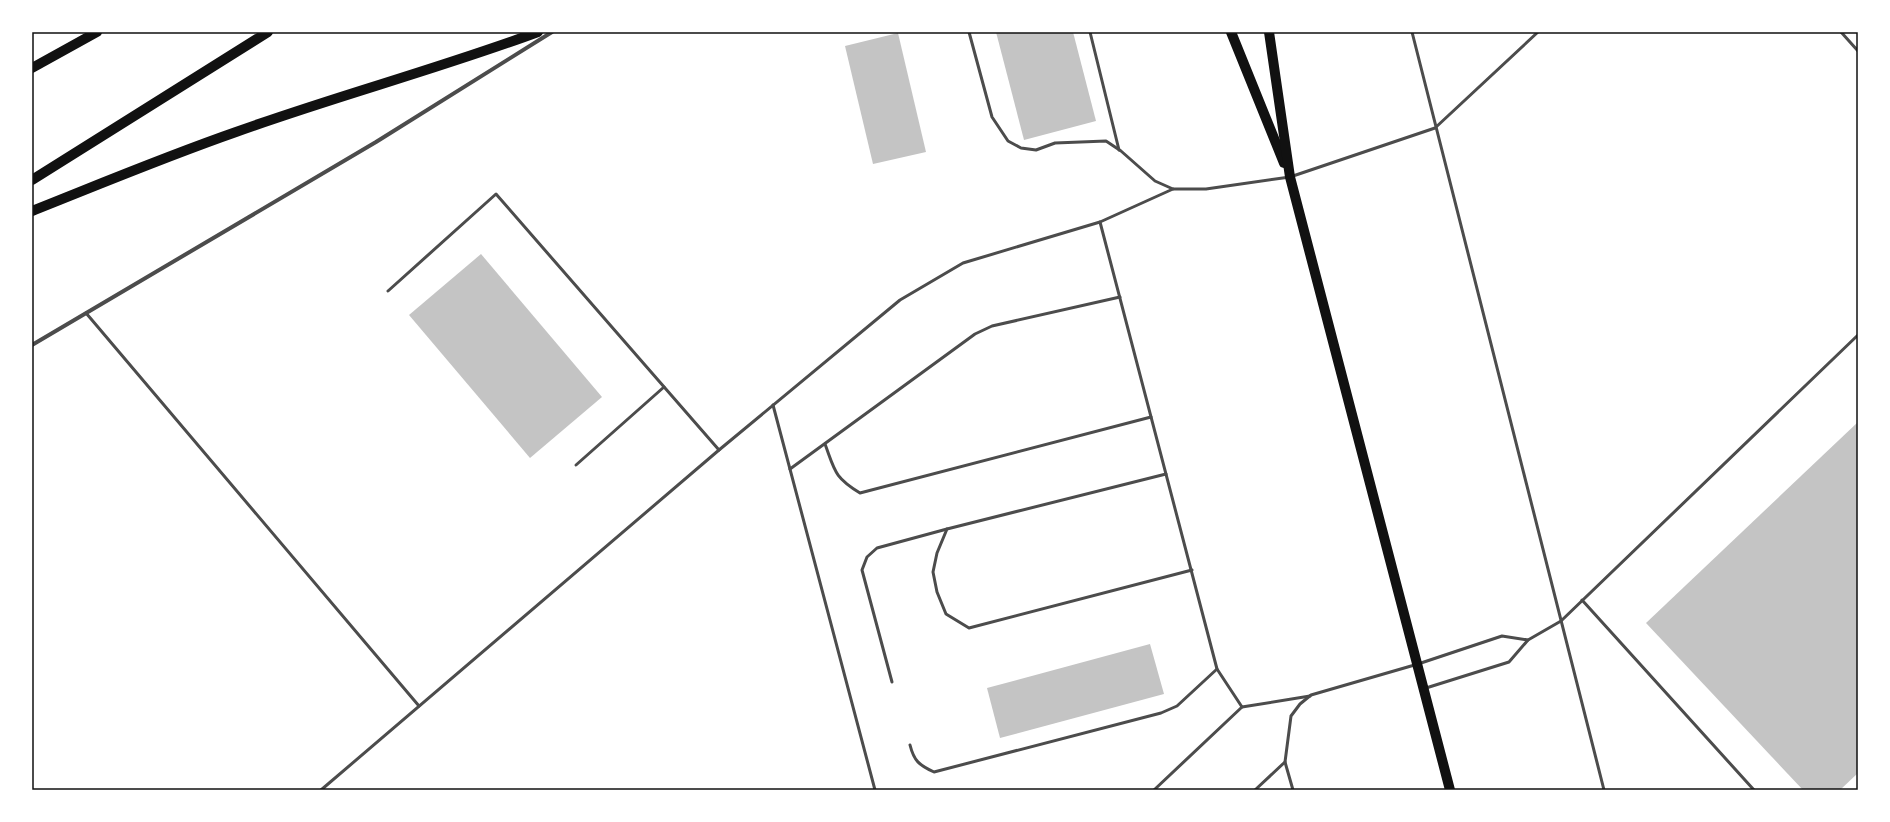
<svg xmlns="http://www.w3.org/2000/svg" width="1890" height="822" viewBox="0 0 1890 822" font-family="Signika,sans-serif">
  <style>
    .building { fill: #c4c4c4 }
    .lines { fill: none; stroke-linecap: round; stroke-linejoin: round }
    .service { stroke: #4c4c4c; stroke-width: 3 }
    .minor { stroke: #4c4c4c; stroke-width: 4 }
    .primary { stroke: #111; stroke-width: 10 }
    .neatline { fill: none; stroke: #111; stroke-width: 1.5 }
  </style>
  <rect width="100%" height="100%" fill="#fff"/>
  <g class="building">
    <path d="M996 32H1073L1096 121 1024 140Z"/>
    <path d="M898 33 926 152 873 164 845 46Z"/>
    <path d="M481 254 602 397 530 458 409 315Z"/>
    <path d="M1858 422V773L1840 790H1803L1646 623Z"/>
    <path d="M1150 644 1164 694 1000 738 987 688Z"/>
  </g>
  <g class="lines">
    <g class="service">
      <path d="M969 32 992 117 1008 141 1021 148 1036 150 1055 143 1106 141 1121 151 1155 181 1173 189H1206L1290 177 1435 128 1538 32"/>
      <path d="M1090 32 1119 150"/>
      <path d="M1412 32 1604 790"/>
      <path d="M1841 32 1858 51"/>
      <path d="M1100 222 1217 669 1242 707"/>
      <path d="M388 291 496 194 719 450"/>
      <path d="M86 313 419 706"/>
      <path d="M773 405 875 790"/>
      <path d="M825 444C835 471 834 477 860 493L1151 417"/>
      <path d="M576 465 664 387"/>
      <path d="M790 469 975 334 992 326 1120 297"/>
      <path d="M1166 474 947 529 937 553 933 572 937 592 946 614 969 628 1192 570"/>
      <path d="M1582 600 1754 790"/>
      <path d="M892 682 862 570 867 557 877 548 947 529"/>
      <path d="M1426 688 1509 662 1528 640 1561 621 1858 335"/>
      <path d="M910 745C914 761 919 765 934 772L1161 713 1177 706 1217 669"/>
      <path d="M321 790 719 450 900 300 963 263 1100 222 1173 189"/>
      <path d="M1154 790 1242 707 1310 696"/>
      <path d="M1255 790 1285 762"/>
      <path d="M1293 790 1285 762 1291 716 1300 704 1311 695 1418 664 1502 636 1528 640"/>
    </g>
    <path class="minor" d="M32 345 376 142 552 32"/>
    <g class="primary">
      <path d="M1231 32 1284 163"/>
      <path d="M1269 32 1290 177 1450 790"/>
      <path d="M32 68 97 32"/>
      <path d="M32 180 268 32"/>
      <path d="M32 211C100 184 167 156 236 132 336 96 438 69 538 32"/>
    </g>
  </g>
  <rect width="1890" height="822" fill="none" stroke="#ffffff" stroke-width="66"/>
  <rect x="33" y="33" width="1824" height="756" class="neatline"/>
</svg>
